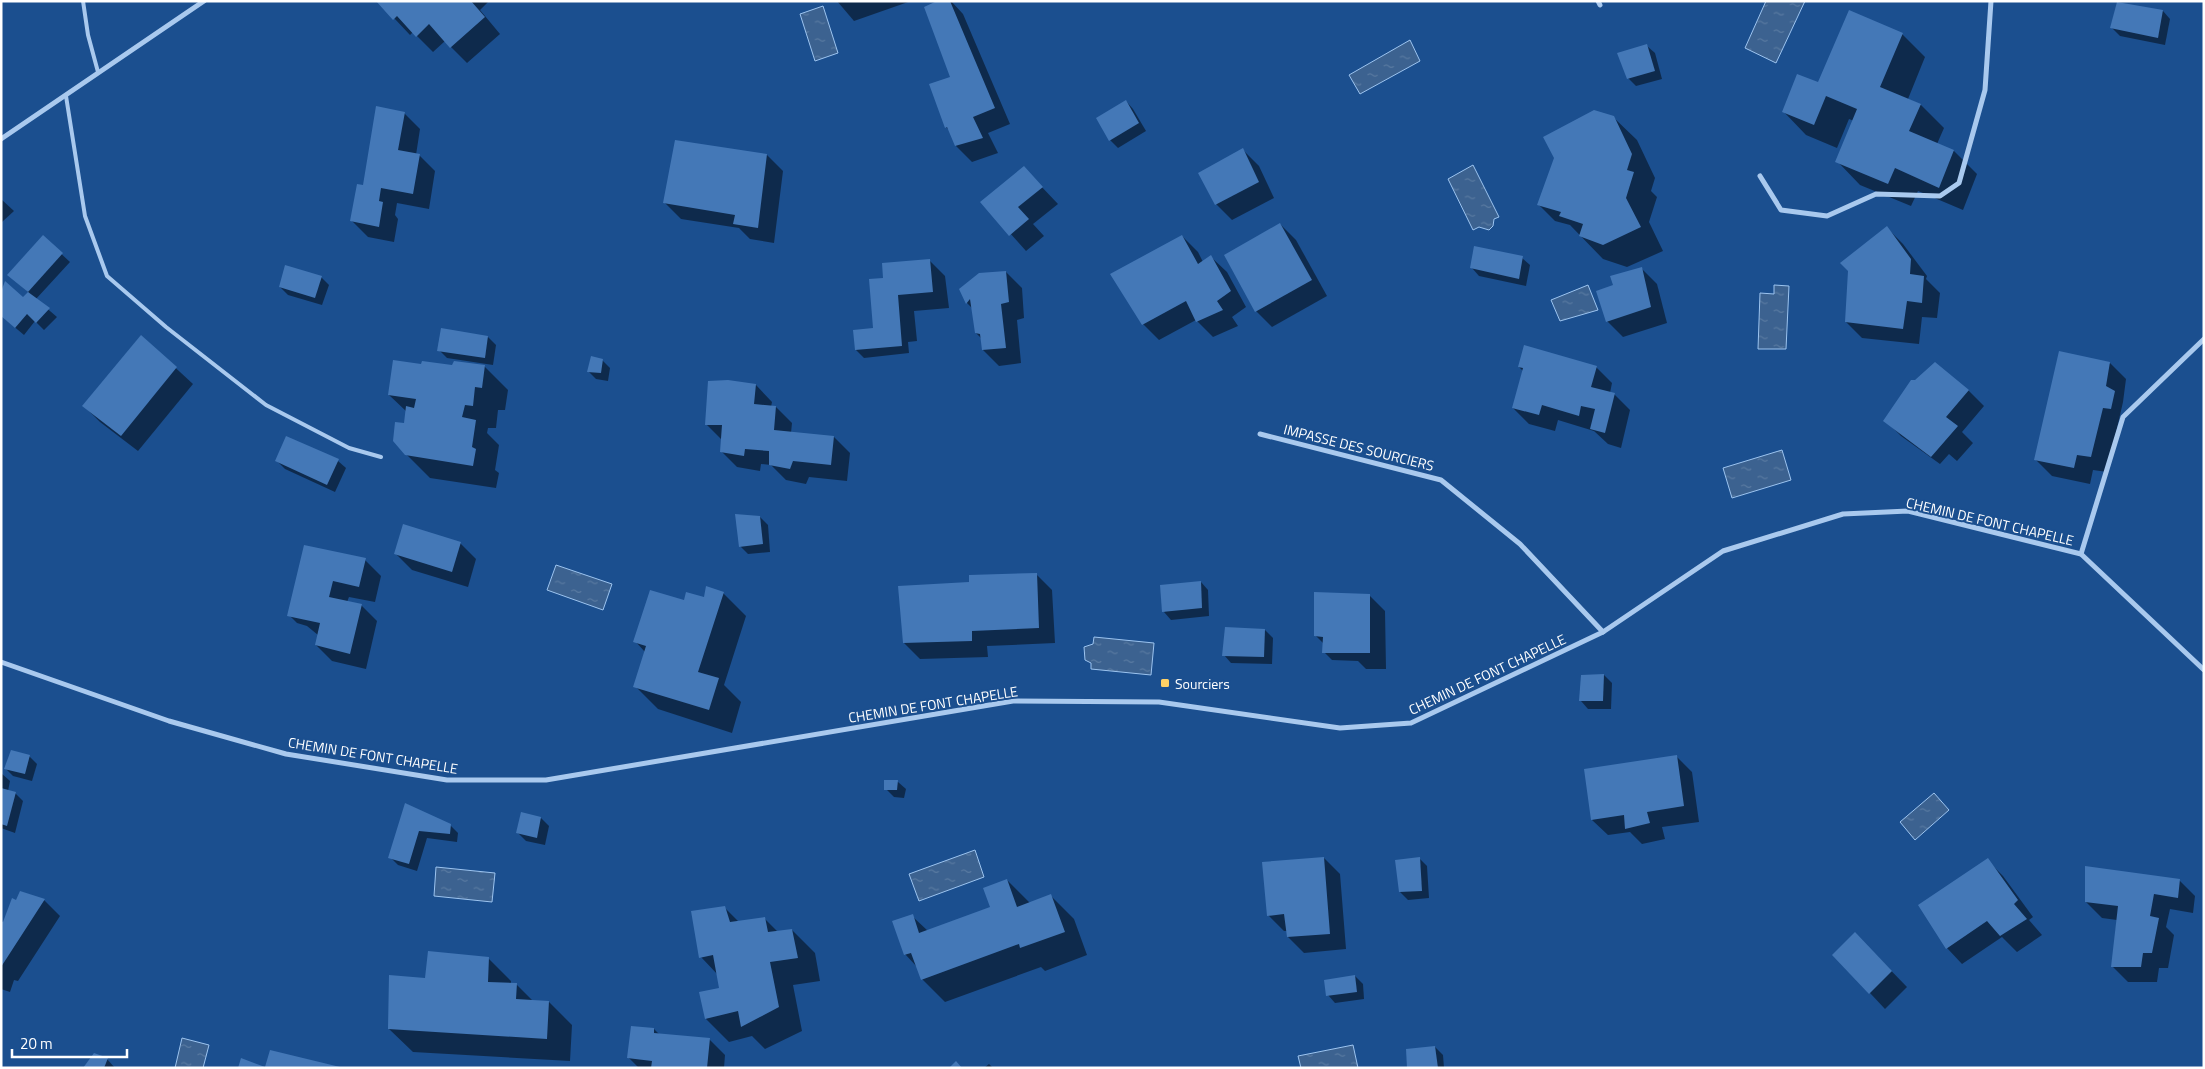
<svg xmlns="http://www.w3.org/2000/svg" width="2205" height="1069" viewBox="0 0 2205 1069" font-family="'Titillium Web',sans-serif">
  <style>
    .water { fill: url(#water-ripples); stroke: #9cc4f0 }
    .shadow { fill: #0007 }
    .building { fill: #4478b7 }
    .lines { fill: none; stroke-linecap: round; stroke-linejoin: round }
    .lane { stroke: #a9c9ee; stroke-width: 4 }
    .street { stroke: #a9c9ee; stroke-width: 5 }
    .poi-dot { fill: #ffd166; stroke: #1b4f8f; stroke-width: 2 }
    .labels { text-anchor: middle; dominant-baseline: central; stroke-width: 4; stroke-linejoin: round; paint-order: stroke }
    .street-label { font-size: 14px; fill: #fff; stroke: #1b4f8f }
    .poi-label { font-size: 14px; fill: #fff; stroke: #1b4f8f; text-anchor: start }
  </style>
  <defs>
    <pattern id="water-ripples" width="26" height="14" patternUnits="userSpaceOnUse" patternTransform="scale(1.25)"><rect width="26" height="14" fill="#3c6290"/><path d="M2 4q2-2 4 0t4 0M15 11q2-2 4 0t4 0" fill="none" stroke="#597aa1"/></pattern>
  </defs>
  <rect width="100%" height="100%" fill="#1b4f8f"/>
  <g class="water">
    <path d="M1766 1H1805L1776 63 1745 48Z"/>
    <path d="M823 6 838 53 815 61 800 14Z"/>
    <path d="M1410 40 1420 61 1360 94 1349 75Z"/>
    <path d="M1473 165 1499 217 1494 219 1493 226 1489 230 1479 227 1473 230 1448 179Z"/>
    <path d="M1588 285 1598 310 1560 321 1551 300Z"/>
    <path d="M1774 285 1789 286 1786 349H1758L1760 293 1774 294Z"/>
    <path d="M1782 450 1791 480 1732 498 1723 468Z"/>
    <path d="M556 565 612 584 603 610 547 590Z"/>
    <path d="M1094 637 1154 643 1151 675 1091 669V663L1085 660 1084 647 1093 644Z"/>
    <path d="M1934 793 1949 810 1915 840 1900 822Z"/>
    <path d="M975 850 984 877 919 901 909 874Z"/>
    <path d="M436 867 495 873 492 902 434 896Z"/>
    <path d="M182 1038 209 1045 203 1068H175Z"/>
    <path d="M1353 1045 1358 1068H1301L1298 1056Z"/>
  </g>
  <g class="shadow">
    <path d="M378 1H489L480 10 500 34 467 63 445 41 433 52 413 32 410 35Z"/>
    <path d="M837 1H911L854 21Z"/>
    <path d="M940 1H951L963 14 1010 124 988 133 998 153 972 162 956 146 950 131 946 127 951 77Z"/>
    <path d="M2163 11 2170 19 2165 45 2120 36 2112 28Z"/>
    <path d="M1902 34 1925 57 1908 99 1921 105 1944 128 1937 144 1954 151 1977 174 1963 210 1918 191 1911 206 1860 185 1837 161 1854 121 1849 119 1837 148 1806 135 1783 111 1819 83Z"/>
    <path d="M1647 46 1655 53 1662 79 1636 86 1628 78Z"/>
    <path d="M1126 101 1133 109 1146 131 1118 148 1110 140 1098 119Z"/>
    <path d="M404 113 420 129 416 155H419L435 171 429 209 397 203 395 215 398 219 394 242 368 237 352 221 364 187Z"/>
    <path d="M1613 117 1637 140 1655 178 1651 191 1657 197 1649 222 1663 251 1627 267 1603 259 1570 225 1555 221 1539 205Z"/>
    <path d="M676 141 767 155 783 171 774 243 750 239 739 228 681 219 665 203Z"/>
    <path d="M1243 150 1259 166 1274 198 1232 220 1216 204Z"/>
    <path d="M1039 184 1058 204 1033 224 1044 236 1026 251 982 202Z"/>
    <path d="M1 199 14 211 2 222 1 221Z"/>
    <path d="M1280 224 1296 240 1327 296 1272 327 1256 311Z"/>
    <path d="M1887 228 1903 244 1927 276 1926 279 1940 293 1937 318 1922 317 1919 344 1862 338 1846 322Z"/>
    <path d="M1182 236 1198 252 1203 262 1211 257 1227 272 1246 307 1232 317 1238 326 1213 337 1196 320 1159 340 1143 324Z"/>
    <path d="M43 237 70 262 36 299 57 317 44 330 35 321 24 335 5 319 29 293 17 282Z"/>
    <path d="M1522 258 1530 265 1526 286 1479 276 1472 268Z"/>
    <path d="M929 260 945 276 949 308 914 311 917 341 908 342 909 353 864 358 856 350 876 329 884 279Z"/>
    <path d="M1641 268 1657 284 1667 323 1623 337 1607 321Z"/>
    <path d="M1006 272 1022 288 1024 318 1017 320 1021 363 999 366 983 350 982 339 976 333 973 309 967 303 961 289Z"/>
    <path d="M321 277 329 285 322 305 288 295 280 287Z"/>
    <path d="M141 336 193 384 138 451 100 422 84 406Z"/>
    <path d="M488 337 496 345 493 365 447 358 439 350Z"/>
    <path d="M602 360 610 368 608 381 596 379 589 372Z"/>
    <path d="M2110 363 2126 379 2123 402 2107 472 2093 470 2090 484 2052 476 2036 460Z"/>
    <path d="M422 366H484L508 390 505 410H498L496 428H488L487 433 499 445 495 470 499 473 496 488 430 478 406 454 407 412 389 395Z"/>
    <path d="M1519 367H1596L1612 383 1610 393 1614 394 1630 410 1621 448 1608 444 1594 431 1558 420 1555 431 1529 424 1513 408 1523 371Z"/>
    <path d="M756 385 772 402 771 407H776L792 423 791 433 834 437 850 453 847 481 809 477 806 484 786 480 771 465 761 464 760 471 737 467 721 451 722 440 706 424Z"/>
    <path d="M1968 390 1984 406 1962 432 1973 443 1957 461 1949 454 1940 464 1901 436 1885 420Z"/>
    <path d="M277 461H338L346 468 335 492 285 469Z"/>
    <path d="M760 517 768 525 770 552 748 554 740 546Z"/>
    <path d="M460 543 476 559 468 587 412 570 396 554Z"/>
    <path d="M305 546 365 560 381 576 375 602 349 597 347 602 361 605 377 621 366 669 332 661 316 645 318 635 307 626 297 623 289 615Z"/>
    <path d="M1036 574 1052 590 1055 643 987 646 988 657 920 659 904 643 970 583Z"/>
    <path d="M1201 582 1208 590 1209 616 1171 620 1164 612Z"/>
    <path d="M723 593 746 616 724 685 741 702 732 733 658 709 635 686 645 652 635 641 684 602Z"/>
    <path d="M1369 595 1385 611 1386 669H1366L1358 661 1332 660 1324 652V644L1316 636Z"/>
    <path d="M1265 630 1273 638 1272 664 1231 663 1224 655Z"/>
    <path d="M1604 675 1612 683 1611 709H1588L1581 701Z"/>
    <path d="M29 756 37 764 32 781 13 776 5 768Z"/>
    <path d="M1676 756 1692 772 1699 822 1662 827 1665 839 1642 844 1630 832 1608 835 1592 820Z"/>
    <path d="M1 773 10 781 8 791 15 793 23 801 15 833 1 828Z"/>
    <path d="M886 781 898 782 906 789 904 798 894 797 886 789Z"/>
    <path d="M406 804 450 825 458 833 457 842 427 838 417 871 398 865 390 857Z"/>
    <path d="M541 818 549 826 545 845 526 841 518 833Z"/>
    <path d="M1324 858 1340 874 1346 949 1304 953 1288 937V931H1284L1268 915Z"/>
    <path d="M1419 858 1427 866 1429 898 1408 900 1400 892Z"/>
    <path d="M1987 860 2003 876 2033 917 2029 920 2042 935 2017 952 2002 937 1962 964 1947 948Z"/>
    <path d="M1007 880 1030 903 1051 896 1074 919 1087 955 1045 971 1041 967 945 1002 922 979 917 967 905 954 912 916 928 931 992 907Z"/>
    <path d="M2179 880 2195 896 2193 913 2170 909 2166 927 2174 935 2168 968H2159L2157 982H2128L2112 966 2117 920 2102 918 2086 902Z"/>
    <path d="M44 900 60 916 18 981 14 980 10 992 1 989V923L4 924Z"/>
    <path d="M724 907 739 922 765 919 778 932 792 930 815 953 820 981 793 985 802 1031 765 1049 752 1036 729 1042 706 1019 721 989 718 975 701 957Z"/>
    <path d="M1871 950 1907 987 1885 1009 1870 993Z"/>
    <path d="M488 958 511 981V984L517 985 533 1001 549 1002 572 1025 570 1061 413 1052 389 1029 426 979Z"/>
    <path d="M1355 976 1363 984 1364 999 1335 1003 1328 995Z"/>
    <path d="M654 1029 660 1035 709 1039 725 1055 724 1068H639L628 1057Z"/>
    <path d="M1435 1047 1443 1055 1444 1068H1409Z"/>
    <path d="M107 1059 115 1068H84Z"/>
    <path d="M989 1064 993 1068H984Z"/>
  </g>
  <g class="building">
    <path d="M376 1H471L485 17 450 48 429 24 416 37 397 16 393 20Z"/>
    <path d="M937 1H950L995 108 973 117 983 138 955 146 947 127 945 128 929 84 950 77 924 7Z"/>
    <path d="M2117 2 2163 10 2158 38 2110 28Z"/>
    <path d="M1849 10 1903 33 1880 87 1921 104 1909 131 1954 150 1939 188 1895 168 1888 184 1835 162 1857 109 1826 96 1814 125 1782 112 1797 74 1818 82Z"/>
    <path d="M1647 44 1655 71 1627 79 1617 53Z"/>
    <path d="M1126 100 1139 123 1109 141 1096 118Z"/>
    <path d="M376 106 405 112 398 150 420 154 413 194 381 188 379 201 383 202 379 227 350 221 357 184 363 185Z"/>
    <path d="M1594 110 1614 116 1632 154 1627 170 1634 172 1626 198 1641 227 1603 245 1579 236 1583 224 1559 216 1561 212 1537 205 1554 158 1543 137Z"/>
    <path d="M675 140 767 154 758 228 733 224 735 215 663 203Z"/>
    <path d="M1243 148 1259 182 1215 205 1198 173Z"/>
    <path d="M1024 166 1043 187 1018 207 1029 219 1009 236 980 202Z"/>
    <path d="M1280 223 1312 280 1255 312 1224 255Z"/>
    <path d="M1887 226 1911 259 1910 274 1924 276 1922 303 1907 301 1903 329 1845 322 1848 271 1840 263Z"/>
    <path d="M43 235 63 253 28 292 7 275Z"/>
    <path d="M1182 235 1198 264 1211 255 1231 291 1217 301 1223 310 1196 322 1186 301 1142 325 1110 274Z"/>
    <path d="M1474 246 1523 256 1519 279 1470 268Z"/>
    <path d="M930 259 933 292 898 295 902 346 855 350 853 330 873 328 869 279 883 278 882 263Z"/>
    <path d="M285 265 322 276 315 298 279 287Z"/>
    <path d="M1642 267 1651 307 1606 322 1596 291 1613 285 1610 276Z"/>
    <path d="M1006 271 1009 302 1001 304 1006 348 982 350 980 334 975 333 970 299 966 304 959 289 979 273Z"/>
    <path d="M5 281 23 297 28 292 50 308 36 323 27 314 15 328 1 316V292Z"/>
    <path d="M441 328 488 336 485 358 437 351Z"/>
    <path d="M141 335 177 367 121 436 82 406Z"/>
    <path d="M1524 345 1597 366 1591 387 1615 393 1605 433 1590 429 1595 409 1581 406 1579 416 1542 405 1539 415 1512 408 1523 368 1518 367Z"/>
    <path d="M2059 351 2110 362 2106 386 2115 391 2111 409 2103 408 2091 457 2077 455 2074 468 2034 460Z"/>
    <path d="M591 356 603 359 601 373 587 372Z"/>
    <path d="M393 360 421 364 422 361 452 365 454 361 485 365 482 388 475 387 473 406 465 405 462 417 476 420 472 447 476 449 473 466 405 455 393 441 395 422 404 423 406 406 414 408 416 399 388 395Z"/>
    <path d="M1935 362 1969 390 1946 417 1958 426 1931 457 1883 421 1911 380H1915Z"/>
    <path d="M728 380 756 384 754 404 776 406 774 430 834 436 831 465 793 461 790 469 769 465V451L745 449 744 456 720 452 722 425H705L708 381Z"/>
    <path d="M286 436 339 459 327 485 275 461Z"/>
    <path d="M735 514 760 516 763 544 739 547Z"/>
    <path d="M403 524 461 542 452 572 394 554Z"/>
    <path d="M304 545 366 558 359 587 333 581 329 597 362 604 350 654 315 645 320 623 287 616Z"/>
    <path d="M1037 573 1039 628 972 631V641L903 643 898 586 969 582V575Z"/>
    <path d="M1201 581 1202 608 1162 612 1160 585Z"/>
    <path d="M706 586 724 592 698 672 719 678 709 710 633 687 646 646 633 642 650 590 684 600 686 592 704 597Z"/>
    <path d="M1314 592 1370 594V653H1322L1323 637 1314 636Z"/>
    <path d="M1225 627 1265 629 1264 657 1222 656Z"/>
    <path d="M1604 674 1603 701H1579L1581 675Z"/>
    <path d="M11 750 30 755 25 774 4 769Z"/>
    <path d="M1677 755 1684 806 1647 812 1650 823 1625 829 1624 815 1591 820 1584 769Z"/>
    <path d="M884 780H898L897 790H884Z"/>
    <path d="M1 788 16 792 7 826 1 824Z"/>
    <path d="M405 803 451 824 450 834 419 831 409 864 388 858Z"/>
    <path d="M521 812 541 817 537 838 516 833Z"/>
    <path d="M1324 857 1330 934 1287 937 1284 914 1267 916 1262 862Z"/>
    <path d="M1420 857 1422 891 1399 892 1395 860Z"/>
    <path d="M1988 858 2018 900 2014 904 2027 919 2000 936 1987 921 1946 949 1918 905Z"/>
    <path d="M2085 866 2180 879 2178 898 2154 894 2150 916 2159 918 2152 953H2143L2141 967H2111L2118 906 2085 902Z"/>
    <path d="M1007 879 1017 907 1051 894 1065 932 1020 948 1019 944 921 980 911 953 904 955 892 921 913 914 919 933 990 907 983 888Z"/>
    <path d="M20 891 45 899 1 967V921L3 922 12 898 16 900Z"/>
    <path d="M725 906 730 922 765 917 768 932 792 929 798 958 770 962 779 1007 741 1027 738 1011 705 1019 699 992 719 988 713 955 699 958 691 911Z"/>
    <path d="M1855 932 1892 971 1869 994 1832 955Z"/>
    <path d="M428 951 489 957 488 982 517 983 516 999 549 1001 547 1039 388 1029 389 975 425 978Z"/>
    <path d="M1355 975 1357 992 1326 996 1324 980Z"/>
    <path d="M631 1026 654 1028V1033L710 1038 707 1068H651L652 1061 627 1058Z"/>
    <path d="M1435 1046 1438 1068H1407L1406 1049Z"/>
    <path d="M270 1050 340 1067V1068H238L241 1058 265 1067Z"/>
    <path d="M94 1053 108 1058 104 1068H83Z"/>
    <path d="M956 1061 962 1068H949Z"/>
  </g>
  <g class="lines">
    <g class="lane">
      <path d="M83 1 88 35 98 72"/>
      <path d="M66 96 85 216 107 276 166 327 266 405 349 448 381 457"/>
    </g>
    <g class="street">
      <path d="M1598 1 1600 5"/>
      <path d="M1 139 204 1"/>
      <path d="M1760 176 1781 210 1827 216 1876 194 1940 196 1959 183 1985 90 1991 1"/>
      <path d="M1260 434 1441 480 1520 544 1603 632"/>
      <path d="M2081 554 2123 417 2204 339"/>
      <path d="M1 662 169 721 286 754 447 780H546L1013 701 1159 702 1340 728 1411 723 1603 632 1723 551 1843 514 1908 511 2081 554 2204 670"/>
    </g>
  </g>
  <rect class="poi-dot" x="1160" y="678" width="10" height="10" rx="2.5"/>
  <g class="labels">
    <g class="street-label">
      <text transform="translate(1359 447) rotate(14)">IMPASSE DES SOURCIERS</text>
      <text transform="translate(1990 521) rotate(13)">CHEMIN DE FONT CHAPELLE</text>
      <text transform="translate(1487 674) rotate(-25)">CHEMIN DE FONT CHAPELLE</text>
      <text transform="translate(933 704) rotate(-9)">CHEMIN DE FONT CHAPELLE</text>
      <text transform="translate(373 755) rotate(9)">CHEMIN DE FONT CHAPELLE</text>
    </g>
    <g class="poi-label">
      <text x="1175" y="683">Sourciers</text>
    </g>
  </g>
  <rect width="2205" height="1069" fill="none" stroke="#ffffff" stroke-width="5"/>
  <path d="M12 1049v8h115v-8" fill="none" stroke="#ffffff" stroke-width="2.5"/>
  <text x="20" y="1049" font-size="15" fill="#ffffff" stroke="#1b4f8f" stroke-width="4" paint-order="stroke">20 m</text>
</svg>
